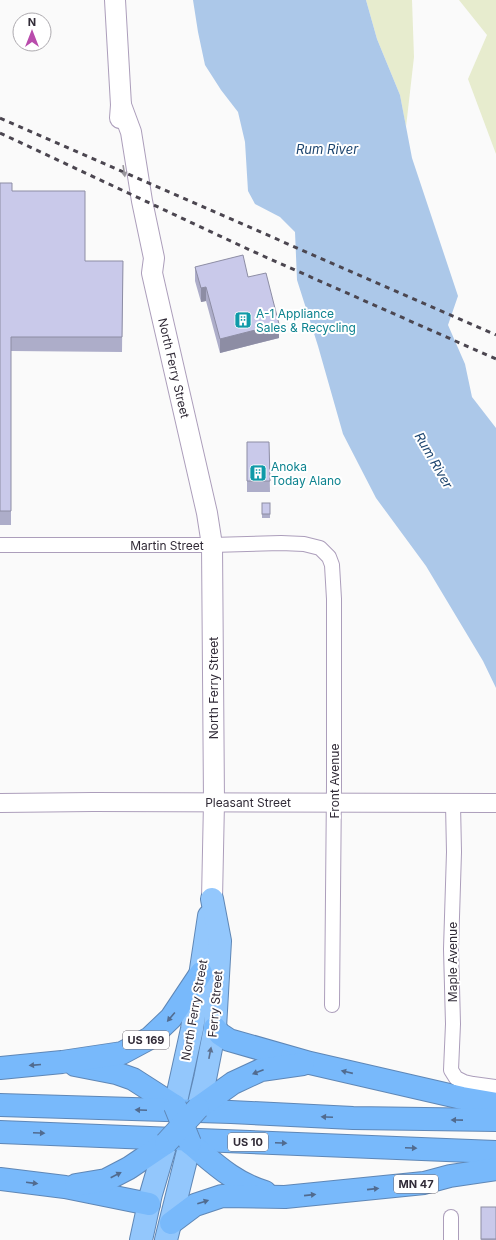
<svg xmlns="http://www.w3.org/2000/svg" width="496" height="1240" viewBox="0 0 496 1240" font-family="Inter,sans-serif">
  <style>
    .green { fill: #e7ecce }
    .water { fill: #acc8e9 }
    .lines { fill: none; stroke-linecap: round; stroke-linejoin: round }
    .minor-casing { stroke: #ac9ebb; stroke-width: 16 }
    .tertiary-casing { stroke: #ac9ebb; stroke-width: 20 }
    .secondary-casing { stroke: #ac9ebb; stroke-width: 22 }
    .trunk-casing { stroke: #5f87b6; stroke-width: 24 }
    .motorway-casing { stroke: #5f87b6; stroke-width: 24 }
    .minor { stroke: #fff; stroke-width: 14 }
    .tertiary { stroke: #fff; stroke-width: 18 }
    .secondary { stroke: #fff; stroke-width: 20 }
    .trunk { stroke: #93c7fc; stroke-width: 22 }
    .motorway { stroke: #78b9fb; stroke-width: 22 }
    .rail { stroke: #4b4650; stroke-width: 3; stroke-dasharray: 5 5; stroke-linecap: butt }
    .motorway-bridge-casing { stroke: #5f87b6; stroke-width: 24; stroke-linecap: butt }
    .motorway-bridge { stroke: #78b9fb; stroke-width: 22 }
    .wall { fill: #adadc9 }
    .shaded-wall { fill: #8d8da4 }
    .building { fill: #c9c9ea; stroke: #8d8da4 }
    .oneway { fill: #98959b }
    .oneway2 { fill: #516b8f }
    .oneway3 { fill: #5d7190 }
    .labels { text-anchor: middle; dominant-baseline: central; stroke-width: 4; stroke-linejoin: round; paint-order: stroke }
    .shield { fill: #fff; stroke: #6f6b73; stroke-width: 1 }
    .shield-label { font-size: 11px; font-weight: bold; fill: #312b37 }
    .culture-label { font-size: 12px; fill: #0d838f; stroke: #fff; text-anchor: start }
    .street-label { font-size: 12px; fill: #312b37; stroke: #fff }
    .water-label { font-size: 13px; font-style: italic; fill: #1e4670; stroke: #fff }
  </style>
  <rect width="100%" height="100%" fill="#fafafa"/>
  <g class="green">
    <path d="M366 0H412L414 57 406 127 400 95 377 39Z"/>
    <path d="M459 0H496V154L468 79 487 35Z"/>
  </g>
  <path class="water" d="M193 0H366L377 39 400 95 412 158 458 296 448 325 465 364 472 397 496 428V688L483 661 426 566 376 498 343 434 318 346 297 280 295 232 280 217 255 204 248 191 245 142 238 112 221 90 205 65 198 32Z"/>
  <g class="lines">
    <g class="minor-casing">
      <g id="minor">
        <path d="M0 545H212L281 543 304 544 320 548 329 557 332 565 334 599V785L332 1005"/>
        <path d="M453 804 454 852 451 949 453 1024 451 1070 456 1078 464 1082 473 1084 496 1087"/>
        <path d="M451 1240V1217"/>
      </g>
    </g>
    <g class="tertiary-casing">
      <path id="tertiary" d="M0 803 93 802 496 803"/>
    </g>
    <g class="secondary-casing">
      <g id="secondary">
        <path d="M115 0 121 105 120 118"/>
        <path d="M121 105 131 132 142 201 154 258 152 273 157 295 207 513 212 545 214 802 212 899"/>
      </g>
    </g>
    <g class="trunk-casing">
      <g id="trunk">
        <path d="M175 1106 192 1029 209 916"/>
        <path d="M198 1108 205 1079 215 1028 220 941 212 899"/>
        <path d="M141 1240 151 1194 166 1143"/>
        <path d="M166 1240 190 1143"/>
      </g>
    </g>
    <g class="motorway-casing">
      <g id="motorway">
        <path d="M215 1028 220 1034 229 1040 310 1063 462 1098 496 1104"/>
        <path d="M75 1065 116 1073 133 1079 175 1106"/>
        <path d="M0 1068 62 1062 122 1053 150 1038 171 1018 201 973"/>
        <path d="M0 1105 231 1112 353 1118 496 1120"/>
        <path d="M198 1108 233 1083 261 1070 303 1064"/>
        <path d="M0 1132 496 1152"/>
        <path d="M190 1143C214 1163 234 1183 265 1192"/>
        <path d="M0 1179 65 1187 149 1204"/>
        <path d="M76 1185 106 1180 129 1168 166 1143"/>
        <path d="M171 1223 195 1205 222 1196 285 1197 424 1183 450 1176 496 1169"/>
      </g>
    </g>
    <use href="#minor" class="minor"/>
    <use href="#tertiary" class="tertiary"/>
    <use href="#secondary" class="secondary"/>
    <use href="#trunk" class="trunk"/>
    <use href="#motorway" class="motorway"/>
    <g class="rail">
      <path d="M0 118 496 335"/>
      <path d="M0 133 252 251 496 359"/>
    </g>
    <g class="motorway-bridge-casing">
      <g id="motorway-bridge">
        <path d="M175 1106 190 1143"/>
        <path d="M166 1143 198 1108"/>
      </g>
    </g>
    <use href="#motorway-bridge" class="motorway-bridge"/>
  </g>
  <g class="wall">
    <path d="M0 183 12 191 85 261H123L122 352 11 351V525H0Z"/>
    <path d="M195 267 248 277 279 338 220 353 206 301 201 302 195 281Z"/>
    <path d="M247 442H269L270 492H247Z"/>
    <rect x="262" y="503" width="8" height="15"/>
    <rect x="481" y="1207" width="15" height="33"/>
  </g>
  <g class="shaded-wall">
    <path d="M206 287V301L201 302V288Z"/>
    <path d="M279 324V338L220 353V339Z"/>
  </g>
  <g class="building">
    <path d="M0 183H12V191H85V261H123L122 337H11V511H0Z"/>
    <path d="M243 255 248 277 266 273 279 324 220 339 206 287 201 288 195 267Z"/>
    <path d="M247 442H269L270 481H247Z"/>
    <rect x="262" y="503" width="8" height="11"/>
    <rect x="481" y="1207" width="15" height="32"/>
  </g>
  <defs><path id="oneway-solid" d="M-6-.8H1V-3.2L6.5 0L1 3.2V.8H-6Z"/></defs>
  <use class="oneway" href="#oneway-solid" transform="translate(124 171) rotate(81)"/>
  <g class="oneway2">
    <use href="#oneway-solid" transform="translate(171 1017) rotate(130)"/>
    <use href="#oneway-solid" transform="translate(35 1065) rotate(175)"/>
    <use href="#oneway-solid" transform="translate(258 1072) rotate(159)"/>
    <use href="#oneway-solid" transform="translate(347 1072) rotate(-167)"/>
    <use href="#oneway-solid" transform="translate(141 1110) rotate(-178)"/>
    <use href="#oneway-solid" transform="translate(327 1117) rotate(-177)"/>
    <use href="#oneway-solid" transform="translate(457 1120) rotate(-179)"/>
    <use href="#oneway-solid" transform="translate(39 1133) rotate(2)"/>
    <use href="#oneway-solid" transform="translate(281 1143) rotate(2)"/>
    <use href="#oneway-solid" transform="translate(411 1148) rotate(2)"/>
    <use href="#oneway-solid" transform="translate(116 1175) rotate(-27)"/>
    <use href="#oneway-solid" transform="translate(32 1183) rotate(7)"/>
    <use href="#oneway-solid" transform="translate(373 1189) rotate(-6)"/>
    <use href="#oneway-solid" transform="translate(310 1195) rotate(-6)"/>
    <use href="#oneway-solid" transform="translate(203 1202) rotate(-18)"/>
  </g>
  <use class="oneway3" href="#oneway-solid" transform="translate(210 1053) rotate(-79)"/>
  <defs>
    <g id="building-square" transform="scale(0.9)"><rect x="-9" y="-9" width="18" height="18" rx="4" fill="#0f9aa8" stroke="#fff"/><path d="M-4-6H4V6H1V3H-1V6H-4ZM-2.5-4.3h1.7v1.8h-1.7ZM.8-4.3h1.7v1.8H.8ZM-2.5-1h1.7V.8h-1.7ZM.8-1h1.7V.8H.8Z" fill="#fff"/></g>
  </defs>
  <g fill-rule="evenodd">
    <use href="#building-square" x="243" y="320"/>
    <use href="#building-square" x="258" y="473"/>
  </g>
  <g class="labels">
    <g class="shield">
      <rect x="123" y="1031" width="46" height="18" rx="3"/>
      <rect x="228" y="1133" width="40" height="18" rx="3"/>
      <rect x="394" y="1175" width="44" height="18" rx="3"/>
    </g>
    <g class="shield-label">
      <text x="146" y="1040">US 169</text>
      <text x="248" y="1142">US 10</text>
      <text x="416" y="1184">MN 47</text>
    </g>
    <g class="culture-label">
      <text x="256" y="313">A-1 Appliance<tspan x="256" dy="14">Sales &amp; Recycling</tspan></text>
      <text x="271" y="466">Anoka<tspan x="271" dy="14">Today Alano</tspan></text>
    </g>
    <g class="street-label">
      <text transform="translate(174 368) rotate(77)">North Ferry Street</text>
      <text x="167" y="545">Martin Street</text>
      <text transform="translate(213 688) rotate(-90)">North Ferry Street</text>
      <text transform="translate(334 781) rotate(-90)">Front Avenue</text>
      <text x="248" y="802">Pleasant Street</text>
      <text transform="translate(452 962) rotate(-90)">Maple Avenue</text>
      <text transform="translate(215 1004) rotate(-85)">Ferry Street</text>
      <text transform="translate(194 1010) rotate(-80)">North Ferry Street</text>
    </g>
    <g class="water-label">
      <text x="327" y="149">Rum River</text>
      <text transform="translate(434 460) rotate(60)">Rum River</text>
    </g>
  </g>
  <g transform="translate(32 32)"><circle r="19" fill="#ffffff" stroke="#adaaaf"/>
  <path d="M0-3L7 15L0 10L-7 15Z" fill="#b94cac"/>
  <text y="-6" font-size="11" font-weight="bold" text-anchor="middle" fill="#312b37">N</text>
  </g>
</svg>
